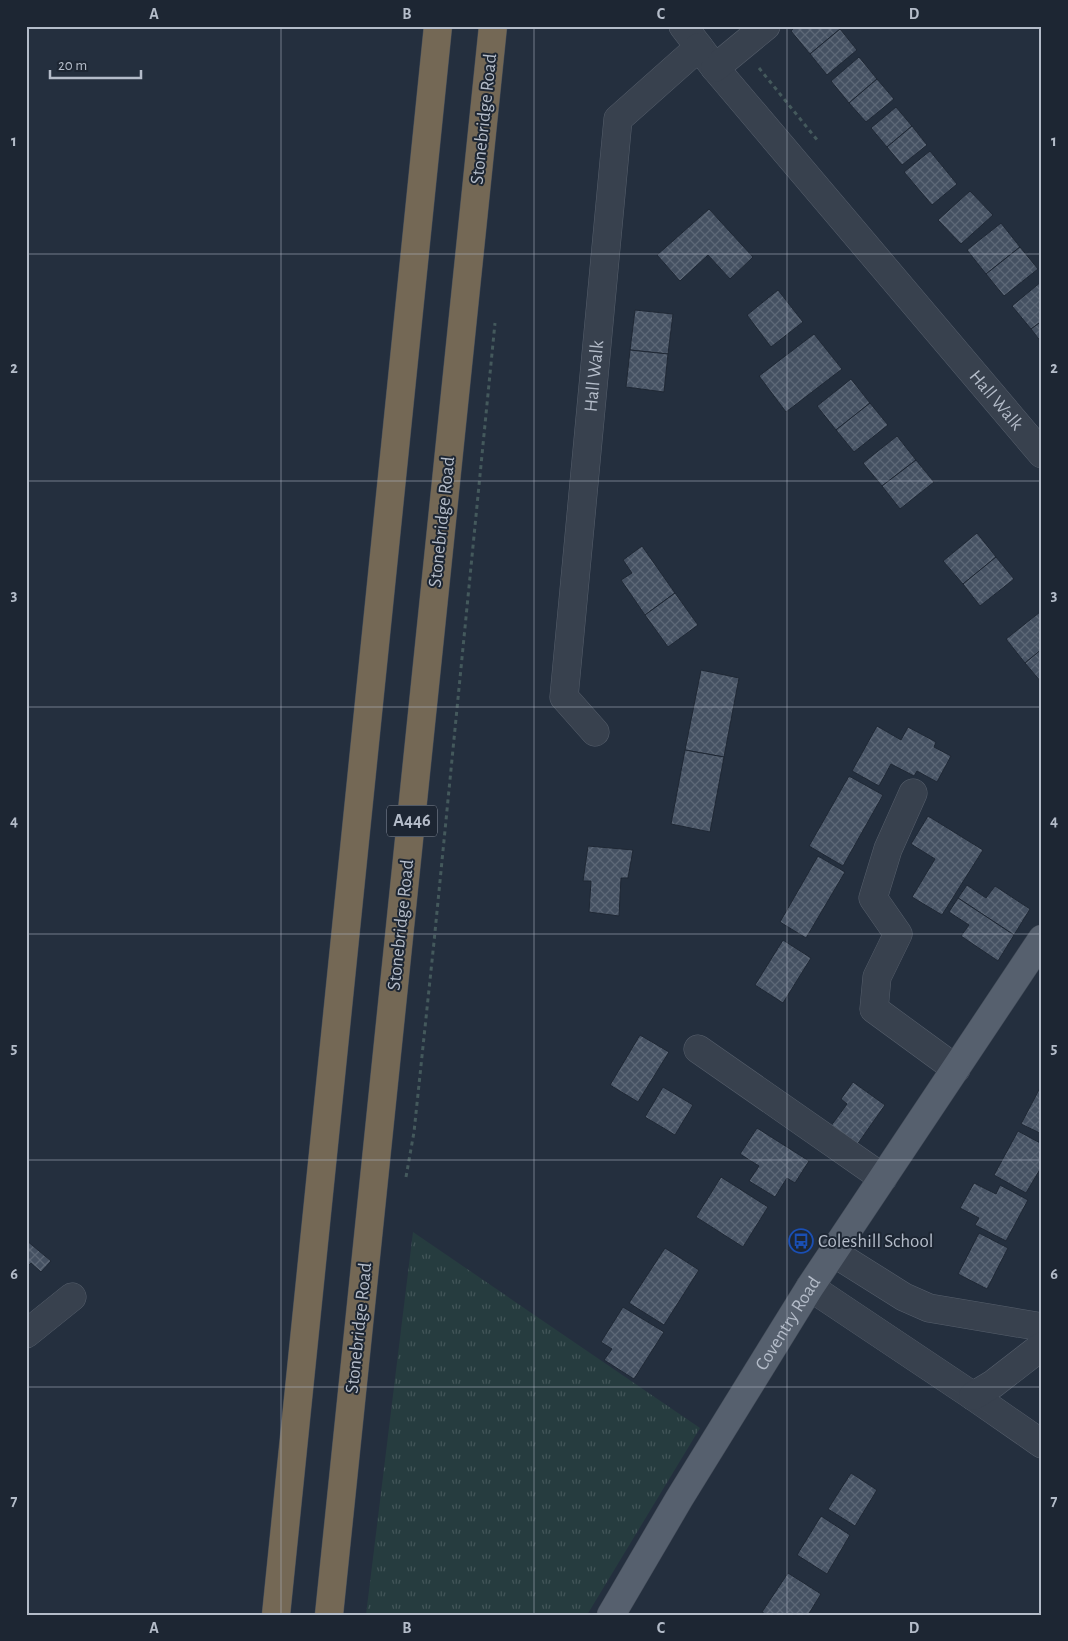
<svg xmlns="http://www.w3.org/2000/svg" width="1068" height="1641" viewBox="0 0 1068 1641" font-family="'Alegreya Sans',sans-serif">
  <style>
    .grass { fill: url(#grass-tufts) }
    .building { fill: url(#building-cross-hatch); stroke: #1f2835 }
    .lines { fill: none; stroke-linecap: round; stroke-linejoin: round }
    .minor-casing { stroke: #565f6c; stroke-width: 29 }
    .major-casing { stroke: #414a57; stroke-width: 29 }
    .highway-casing { stroke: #434c59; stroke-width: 29 }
    .path { stroke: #44595c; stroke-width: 3; stroke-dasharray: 4 4; stroke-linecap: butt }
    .minor { stroke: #38414e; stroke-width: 28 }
    .major { stroke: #56606e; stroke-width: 28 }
    .highway { stroke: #746855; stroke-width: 28 }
    .grid { fill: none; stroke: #b4bcc9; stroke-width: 1; stroke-opacity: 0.55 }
    .labels { text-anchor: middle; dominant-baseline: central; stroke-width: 4; stroke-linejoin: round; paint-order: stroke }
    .shield { fill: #1d2633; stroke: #878f9c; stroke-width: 1 }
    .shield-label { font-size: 18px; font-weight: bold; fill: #b4bcc9 }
    .street-label { font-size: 19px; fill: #b4bcc9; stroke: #1d2633 }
    .poi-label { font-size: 19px; fill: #b4bcc9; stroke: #1d2633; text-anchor: start }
    .neatline { fill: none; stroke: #b4bcc9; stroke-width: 2 }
    .grid-label { font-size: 16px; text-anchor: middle; font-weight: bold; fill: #b4bcc9 }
  </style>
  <defs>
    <pattern id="grass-tufts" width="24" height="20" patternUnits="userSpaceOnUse" patternTransform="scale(1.25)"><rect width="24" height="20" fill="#263c3f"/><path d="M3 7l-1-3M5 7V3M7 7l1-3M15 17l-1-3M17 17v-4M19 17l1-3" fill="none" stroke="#435659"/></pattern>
    <pattern id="building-cross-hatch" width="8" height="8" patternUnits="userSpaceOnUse" patternTransform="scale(1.25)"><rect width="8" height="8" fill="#455162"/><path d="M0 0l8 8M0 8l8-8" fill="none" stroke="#5d6877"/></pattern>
  </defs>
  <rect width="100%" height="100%" fill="#242f3e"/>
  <path class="grass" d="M413 1232 700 1428 587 1615H366Z"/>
  <g class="building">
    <path d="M796 26H837L840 29 810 54 791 31Z"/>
    <path d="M840 29 857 50 827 75 810 54Z"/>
    <path d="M859 57 877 79 849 103 831 81Z"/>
    <path d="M877 79 894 99 866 122 849 103Z"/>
    <path d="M896 107 912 126 887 147 871 128Z"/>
    <path d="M912 126 927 145 902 165 887 147Z"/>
    <path d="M930 151 957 184 932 205 904 172Z"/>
    <path d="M970 191 993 215 961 244 938 220Z"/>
    <path d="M709 209 753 257 730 279 708 255 680 281 657 255Z"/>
    <path d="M1001 223 1020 247 986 274 967 250Z"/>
    <path d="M1020 247 1038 269 1004 296 986 274Z"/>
    <path d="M1042 281V321L1031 329 1012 306Z"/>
    <path d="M778 290 803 322 771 347 747 315Z"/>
    <path d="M635 310 673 314 668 354 630 350Z"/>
    <path d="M1042 321V343L1031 329Z"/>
    <path d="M814 334 842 369 786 412 759 376Z"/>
    <path d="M630 350 668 354 664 392 626 387Z"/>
    <path d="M851 379 870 403 836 430 817 406Z"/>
    <path d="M870 403 888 425 854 452 836 430Z"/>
    <path d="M897 436 916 460 882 486 863 463Z"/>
    <path d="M916 460 934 482 900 509 882 486Z"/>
    <path d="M977 533 996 557 963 584 943 561Z"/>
    <path d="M642 546 675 593 645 615 621 580 632 573 623 560Z"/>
    <path d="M996 557 1014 579 980 606 963 584Z"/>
    <path d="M675 593 698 625 668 647 645 615Z"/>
    <path d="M1040 612 1042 614V649L1025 663 1006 639Z"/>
    <path d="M1042 649V683L1025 663Z"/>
    <path d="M701 670 739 678 724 757 685 750Z"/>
    <path d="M877 726 901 740 908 727 936 742 934 747 951 756 937 782 917 771 914 776 891 764 879 786 852 771Z"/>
    <path d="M685 750 724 757 710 832 671 824Z"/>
    <path d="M849 776 883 795 843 866 809 846Z"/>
    <path d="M928 816 983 850 942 915 912 897 935 859 911 844Z"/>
    <path d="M588 846 633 850 628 878H621L619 916 589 912 591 881H583Z"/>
    <path d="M818 856 845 872 806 938 780 922Z"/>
    <path d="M967 885 986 898 995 886 1030 909 1014 935 958 898Z"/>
    <path d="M958 898 1014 935 998 961 961 936 969 925 949 912Z"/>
    <path d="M783 940 811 958 783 1003 755 985Z"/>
    <path d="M640 1035 669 1052 638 1102 610 1085Z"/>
    <path d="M853 1082 885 1105 854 1149 828 1130 847 1104 841 1099Z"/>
    <path d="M1042 1084V1134L1021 1124Z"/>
    <path d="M663 1087 693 1105 675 1135 645 1117Z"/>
    <path d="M757 1128 809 1161 795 1183 787 1178 775 1197 749 1181 759 1166 740 1154Z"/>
    <path d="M1018 1131 1042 1144V1166L1026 1193 994 1175Z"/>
    <path d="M721 1177 768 1207 743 1247 696 1217Z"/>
    <path d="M974 1183 996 1194 1000 1185 1028 1200 1006 1241 975 1225 979 1218 960 1208Z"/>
    <path d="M979 1233 1008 1248 987 1289 958 1274Z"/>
    <path d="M26 1240 51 1261 41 1272 31 1263 26 1268Z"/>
    <path d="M665 1248 699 1270 664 1325 629 1303Z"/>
    <path d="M623 1307 664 1332 634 1379 604 1360 612 1349 601 1342Z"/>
    <path d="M851 1473 877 1490 855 1526 828 1509Z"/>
    <path d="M821 1516 850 1535 827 1574 797 1555Z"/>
    <path d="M788 1573 821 1594 808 1615H767L762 1612Z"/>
  </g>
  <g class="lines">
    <g class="minor-casing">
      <g id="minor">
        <path id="s1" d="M683 26 715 68 1042 454"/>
        <path d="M715 68 766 26"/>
        <path id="s2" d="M595 732 564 697 618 119 699 47"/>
        <path d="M913 793 888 849 873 898 898 934 877 977 874 1009 956 1069"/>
        <path d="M698 1049 883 1178"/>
        <path d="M834 1253 904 1297 929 1308 1042 1327"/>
        <path d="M810 1287 973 1396 1042 1444"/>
        <path d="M26 1334 72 1297"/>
        <path d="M973 1396 993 1384 1042 1346"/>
      </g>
    </g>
    <g class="major-casing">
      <g id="major">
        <path id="s3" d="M611 1615 679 1499 810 1287 1042 939"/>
      </g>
    </g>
    <g class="highway-casing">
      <g id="highway">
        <path d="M276 1615 438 26"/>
        <path d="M329 1615 493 26"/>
      </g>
    </g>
    <g class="path">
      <path d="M759 68 818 141"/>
      <path d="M406 1177 414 1132 434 942 495 323"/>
    </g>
    <use href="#minor" class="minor"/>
    <use href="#major" class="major"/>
    <use href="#highway" class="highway"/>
  </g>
  <path class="grid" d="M281 26V1615M534 26V1615M787 26V1615M26 254H1042M26 481H1042M26 707H1042M26 934H1042M26 1160H1042M26 1387H1042"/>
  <defs>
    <g id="bus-ring" transform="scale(1.25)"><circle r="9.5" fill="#1d2633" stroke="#1a4fb4" stroke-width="1.5"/><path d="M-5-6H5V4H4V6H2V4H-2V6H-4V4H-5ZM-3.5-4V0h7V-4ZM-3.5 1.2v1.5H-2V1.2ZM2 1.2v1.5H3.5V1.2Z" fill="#1a4fb4"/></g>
  </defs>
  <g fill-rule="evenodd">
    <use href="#bus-ring" x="801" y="1241"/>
  </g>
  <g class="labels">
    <rect class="shield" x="387" y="805.5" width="50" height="31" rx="4"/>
    <g class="shield-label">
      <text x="412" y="821">A446</text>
    </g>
    <g class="street-label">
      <text transform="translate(484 119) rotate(-84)">Stonebridge Road</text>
      <text stroke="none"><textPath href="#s2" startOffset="369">Hall Walk</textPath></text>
      <text stroke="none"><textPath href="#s1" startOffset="488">Hall Walk</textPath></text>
      <text transform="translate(442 522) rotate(-84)">Stonebridge Road</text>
      <text transform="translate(401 925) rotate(-84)">Stonebridge Road</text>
      <text stroke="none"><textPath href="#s3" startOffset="341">Coventry Road</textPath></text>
      <text transform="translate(359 1328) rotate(-84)">Stonebridge Road</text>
    </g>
    <g class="poi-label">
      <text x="818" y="1241">Coleshill School</text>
    </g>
  </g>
  <rect width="1068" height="1641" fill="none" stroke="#1d2633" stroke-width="55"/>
  <path d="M50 70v8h91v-8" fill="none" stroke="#b4bcc9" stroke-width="2.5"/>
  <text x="58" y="70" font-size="15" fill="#b4bcc9" stroke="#1d2633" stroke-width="4" paint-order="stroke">20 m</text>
  <rect x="28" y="28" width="1012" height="1586" class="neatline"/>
  <g class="grid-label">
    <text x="154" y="19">A</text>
    <text x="407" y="19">B</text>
    <text x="661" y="19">C</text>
    <text x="914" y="19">D</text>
    <text x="14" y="146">1</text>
    <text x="1054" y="146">1</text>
    <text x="14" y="373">2</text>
    <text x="1054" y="373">2</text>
    <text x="14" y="600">3</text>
    <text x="1054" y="600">3</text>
    <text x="14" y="826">4</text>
    <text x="1054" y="826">4</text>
    <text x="14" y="1053">5</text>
    <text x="1054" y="1053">5</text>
    <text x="14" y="1279">6</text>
    <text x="1054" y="1279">6</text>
    <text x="14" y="1506">7</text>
    <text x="1054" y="1506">7</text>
    <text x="154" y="1633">A</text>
    <text x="407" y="1633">B</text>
    <text x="661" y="1633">C</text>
    <text x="914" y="1633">D</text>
  </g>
</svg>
